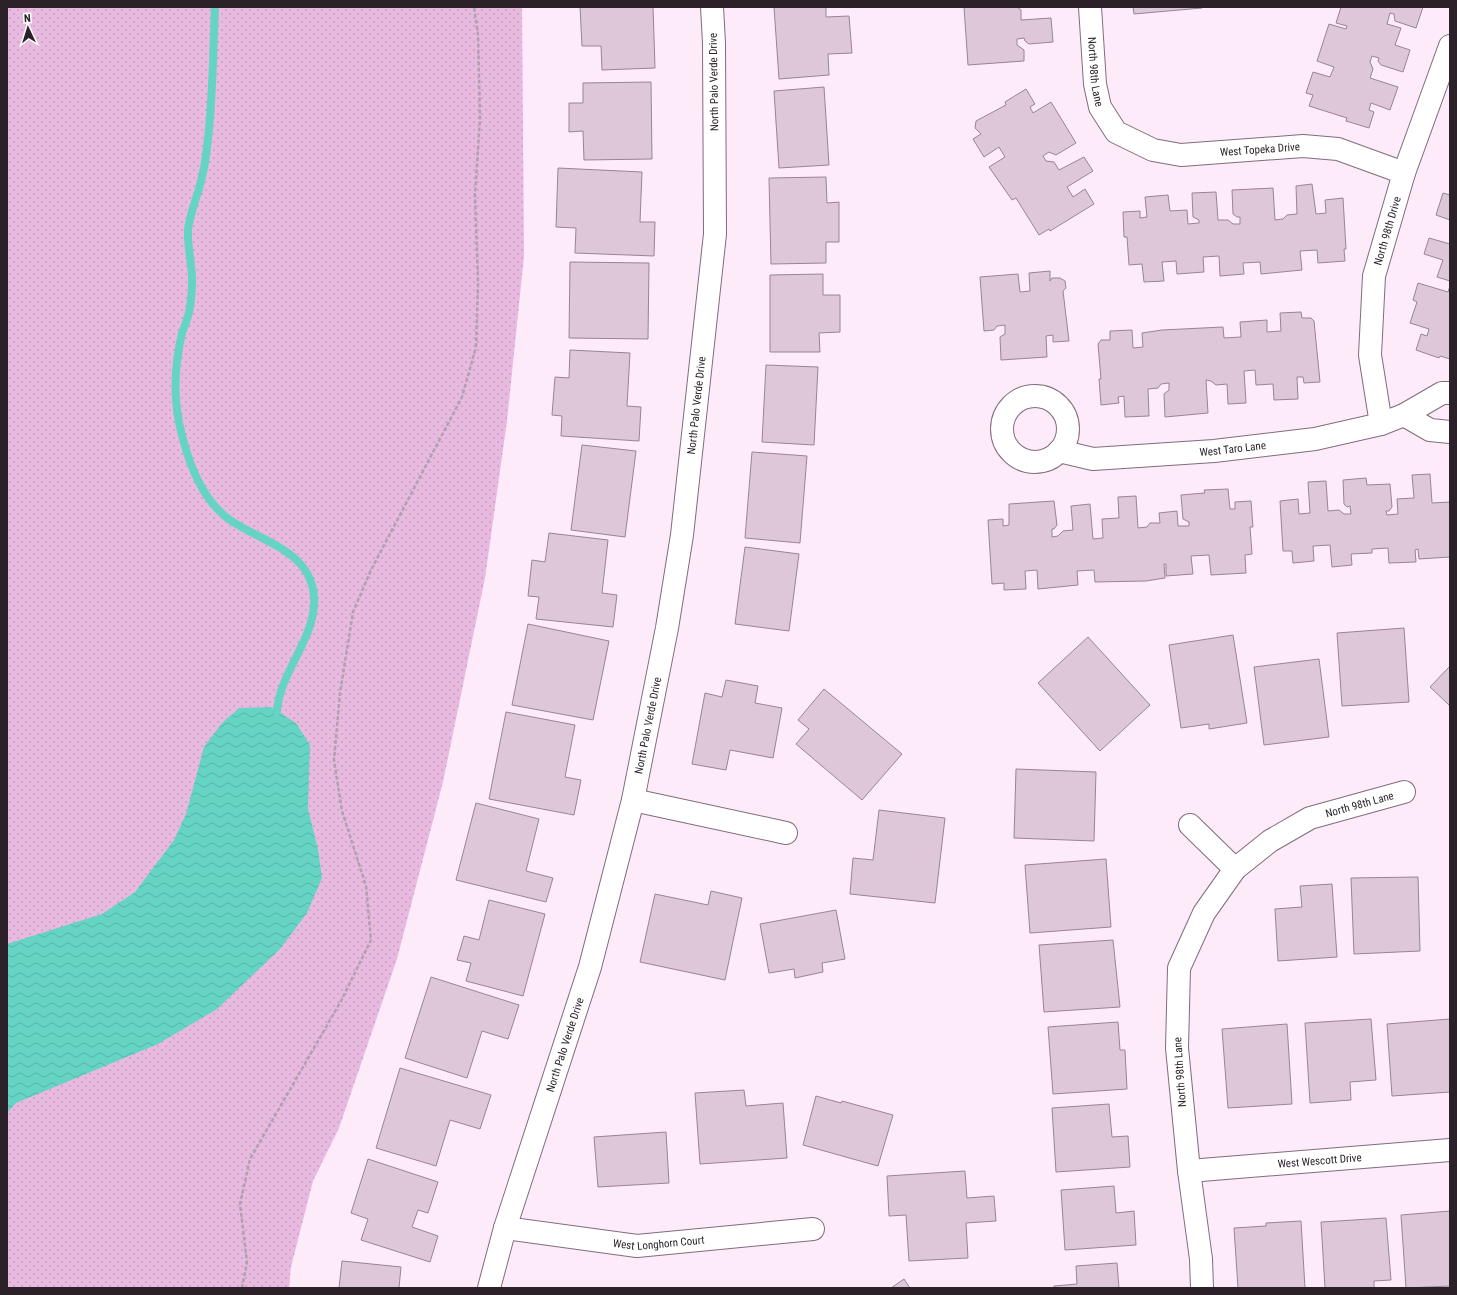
<svg xmlns="http://www.w3.org/2000/svg" width="1457" height="1295" viewBox="0 0 1457 1295" font-family="'Roboto Condensed',sans-serif">
  <style>
    .grass { fill: url(#grass-dots) }
    .water { fill: url(#water-waves) }
    .lines { fill: none; stroke-linecap: round; stroke-linejoin: round }
    .stream { stroke: #66d4c4; stroke-width: 8 }
    .building { fill: #ddc7d9; stroke: #998495 }
    .minor-casing { stroke: #806c7c; stroke-width: 24 }
    .path { stroke: #afa1ad; stroke-width: 2.5; stroke-dasharray: 4 2; stroke-linecap: butt }
    .minor { stroke: #fff; stroke-width: 22 }
    .labels { text-anchor: middle; dominant-baseline: central; stroke-width: 3.5; stroke-linejoin: round; paint-order: stroke }
    .street-label { font-size: 11px; fill: #2b2229; stroke: #fff }
  </style>
  <defs>
    <pattern id="grass-dots" width="8" height="8" patternUnits="userSpaceOnUse"><rect width="8" height="8" fill="#e9bae0"/><path d="M2 2h.1M6 6h.1" fill="none" stroke="#c8a0c0" stroke-width="1.8" stroke-linecap="round"/></pattern>
    <pattern id="water-waves" width="16" height="10" patternUnits="userSpaceOnUse"><rect width="16" height="10" fill="#66d4c4"/><path d="M0 5q4-4 8 0t8 0" fill="none" stroke="#59b6a8"/></pattern>
  </defs>
  <rect width="100%" height="100%" fill="#fdebfa"/>
  <path class="grass" d="M7 7H522L524 256 507 421 485 578 443 782 397 959 339 1128 313 1181 291 1267 289 1288H7Z"/>
  <path class="water" d="M271 707 296 723 310 745 308 809 318 849 322 878 307 913 280 949 217 1009 158 1044 16 1103 7 1113V944L102 914 135 892 174 840 186 814 204 747 222 723 239 708Z"/>
  <g class="lines">
    <path class="stream" d="M215 7C213 53 213 101 207 147 206 158 204 170 201 181 197 198 190 213 188 230 187 248 193 266 192 284 192 292 191 300 190 307 189 316 185 325 182 333 175 363 173 392 179 422 186 456 200 499 230 520 263 543 317 552 314 605 312 642 280 673 277 711"/>
  </g>
  <g class="building">
    <path d="M580 7H653L655 68 602 70 601 46H582Z"/>
    <path d="M774 7H826V17L849 16 852 53 828 54 829 75 779 79Z"/>
    <path d="M964 7H1017L1021 10V20L1051 18 1053 42 1029 44 1025 41 1024 38 1017 39V45L1024 50V61L968 65Z"/>
    <path d="M1133 7H1202V8L1134 14Z"/>
    <path d="M1341 7H1423L1416 28 1395 21 1394 14 1390 13 1387 24 1401 28 1395 45 1410 50 1403 72 1381 65 1378 61 1379 58 1372 56 1370 62 1373 69 1370 78 1398 87 1390 110 1371 103 1369 110 1374 112 1369 128 1346 121 1347 118 1309 106 1313 95 1306 93 1313 72 1330 77 1334 67 1317 61 1329 24 1346 29 1347 26 1336 23Z"/>
    <path d="M651 82 652 159 584 160 583 131 569 132V103H583V83Z"/>
    <path d="M824 87 829 165 779 168 774 91Z"/>
    <path d="M1026 89 1035 104 1030 107 1033 113 1051 102 1076 143 1056 155 1049 152 1043 156 1046 161 1054 162 1059 170 1084 157 1093 171 1067 187 1073 197 1085 189 1094 204 1050 231 1049 229 1039 235 1016 198 1012 200 989 167 1005 157 999 147 984 157 973 139 981 134 975 128 976 121 1006 105 1005 102Z"/>
    <path d="M558 168 642 172 640 222H655L654 256 575 253 576 228 556 227Z"/>
    <path d="M826 177 827 203 839 202V242H826V263L771 264 769 178Z"/>
    <path d="M1312 184 1316 214 1326 213 1325 200 1343 198 1346 249H1344L1345 261 1318 263 1317 250 1300 251 1302 270 1261 274 1260 262 1243 263 1244 274 1220 276 1219 256 1203 257 1204 272 1177 274 1176 261 1162 262 1164 281 1144 282 1142 264 1129 265 1127 237H1124L1123 212 1140 211V218L1147 217 1145 197 1168 195 1170 211 1187 210 1188 224 1199 223V220L1193 217 1192 193 1216 192 1218 220H1228L1233 224H1240V217H1237L1233 214 1232 190 1273 188 1275 220 1283 219 1287 215 1297 214 1296 186Z"/>
    <path d="M1443 193 1450 195V220L1436 215Z"/>
    <path d="M1429 238 1450 244V281L1437 277 1443 260 1424 254Z"/>
    <path d="M570 262 649 263 648 339 569 338Z"/>
    <path d="M1050 271V281L1052 278H1060L1065 281 1066 288 1063 291 1069 341 1053 342V335L1046 336 1047 357 1001 360 1000 337 1005 334V325L997 326 994 330 984 331 980 277 1018 274 1020 292 1030 291 1029 273Z"/>
    <path d="M823 274V295H840V332L819 333 820 352H770V275Z"/>
    <path d="M1418 283 1448 292 1450 286V359L1440 356 1439 358 1416 350 1421 334 1427 336 1429 329 1410 323 1417 302 1413 300Z"/>
    <path d="M1301 312 1302 318H1311L1314 321 1320 382 1304 383 1303 377H1297L1298 399 1274 400 1273 384 1256 385 1255 370 1244 371 1246 403 1228 404 1227 384 1216 385 1211 381 1206 380 1208 413 1165 417 1164 394 1169 390V383L1161 384 1158 388 1148 389 1149 416 1125 417 1124 396 1118 397 1119 403 1101 405 1099 379H1101L1098 344 1101 340H1110V331L1132 330 1133 348 1143 347 1142 333 1162 330 1223 327 1224 338 1241 337 1240 322 1267 320V332L1281 331 1280 313Z"/>
    <path d="M570 350 630 353 627 406 641 407 639 441 561 436 562 416 552 415 555 377 569 378Z"/>
    <path d="M766 365 818 367 814 445 762 442Z"/>
    <path d="M582 445 636 451 625 537 571 530Z"/>
    <path d="M752 452 807 456 800 543 745 538Z"/>
    <path d="M1430 474 1432 503 1450 502V557L1419 559 1418 549 1415 550 1416 562 1389 563 1388 548 1372 549V553L1351 554 1352 565 1332 567 1330 545 1313 546 1314 561 1293 563 1292 551H1283L1280 501 1298 499 1299 514 1310 513 1308 482 1326 481 1328 511 1339 510 1344 514H1351L1350 506 1347 507 1344 504 1343 480 1366 478 1367 485 1390 484 1392 507 1389 511H1386L1387 515 1398 514 1397 499 1414 498 1412 475Z"/>
    <path d="M1228 489 1230 509H1235V502L1251 501 1253 527H1250L1252 554 1245 555 1246 573 1211 575 1209 555 1191 556 1193 574 1166 576V564H1164L1165 578 1146 581 1095 582 1094 570 1077 571 1078 585 1038 589 1037 570 1025 571 1026 589 1004 590V583L992 584 988 520 1003 519V526L1009 525V504L1054 501 1057 525 1054 529H1052V537L1058 536 1063 531 1073 530 1071 506 1090 504 1093 539 1103 538 1102 519 1119 518 1118 497 1136 496 1138 528 1147 527 1150 523H1160L1159 513 1177 511 1178 526H1189V522L1183 519 1181 495 1205 493 1204 490Z"/>
    <path d="M549 533 608 540 602 593 617 595 613 627 536 619 539 597 528 596 532 560 545 562Z"/>
    <path d="M745 547 799 554 789 631 735 624Z"/>
    <path d="M528 624 609 641 593 720 512 705Z"/>
    <path d="M1404 628 1409 702 1342 706 1337 633Z"/>
    <path d="M1233 635 1247 723 1209 729V724L1181 728 1169 645Z"/>
    <path d="M1088 637 1150 705 1100 751 1038 683Z"/>
    <path d="M1319 659 1329 737 1264 745 1254 667Z"/>
    <path d="M1450 666V706L1430 687Z"/>
    <path d="M726 680 758 686 755 703 782 708 773 758 730 750 726 770 692 764 705 693 722 697Z"/>
    <path d="M824 689 902 754 862 800 796 744 809 729 798 720Z"/>
    <path d="M506 712 575 725 565 777 581 780 574 815 489 799Z"/>
    <path d="M1016 769 1096 772 1094 841 1014 838Z"/>
    <path d="M476 803 539 819 526 871 553 878 546 902 456 880Z"/>
    <path d="M879 810 945 818 935 903 850 894 853 858 873 860Z"/>
    <path d="M1106 859 1111 927 1030 933 1025 865Z"/>
    <path d="M1418 877 1420 951 1354 954 1351 878Z"/>
    <path d="M1332 884 1337 957 1278 961 1275 909 1302 907 1300 886Z"/>
    <path d="M711 891 742 898 725 980 640 962 655 894 708 905Z"/>
    <path d="M489 900 545 914 523 996 466 981 471 963 457 960 464 936 479 940Z"/>
    <path d="M836 910 845 959 822 963 823 972 795 978 794 969 769 973 760 924Z"/>
    <path d="M1113 940 1120 1007 1044 1012 1039 945Z"/>
    <path d="M431 977 519 1005 508 1039 482 1031 467 1078 405 1058Z"/>
    <path d="M1371 1019 1376 1080 1350 1082 1351 1100 1310 1103 1305 1023Z"/>
    <path d="M1450 1019V1092L1392 1096 1387 1024Z"/>
    <path d="M1118 1022 1120 1050H1125L1127 1089 1053 1094 1048 1027Z"/>
    <path d="M1287 1024 1292 1104 1228 1108 1222 1029Z"/>
    <path d="M400 1068 491 1095 480 1129 450 1120 436 1166 376 1148Z"/>
    <path d="M744 1090 746 1106 783 1103 787 1158 700 1164 695 1093Z"/>
    <path d="M816 1096 841 1103 842 1101 893 1115 878 1166 803 1145Z"/>
    <path d="M1109 1104 1112 1137 1128 1136 1130 1167 1056 1172 1052 1108Z"/>
    <path d="M666 1132 669 1183 598 1187 594 1137Z"/>
    <path d="M368 1159 438 1182 428 1213 418 1210 412 1227 438 1236 430 1262 361 1240 368 1219 351 1213Z"/>
    <path d="M965 1171 967 1198 994 1196 996 1221 966 1223 968 1258 909 1261 906 1215 889 1216 887 1176Z"/>
    <path d="M1114 1186 1116 1213 1134 1211 1136 1245 1065 1250 1061 1190Z"/>
    <path d="M1450 1211V1286L1406 1288 1401 1215Z"/>
    <path d="M1386 1218 1391 1280 1374 1281V1288H1325L1321 1222Z"/>
    <path d="M1301 1221 1305 1288H1238L1234 1228 1266 1226V1223Z"/>
    <path d="M342 1261 401 1267 399 1288H339Z"/>
    <path d="M1117 1263 1119 1288H1054V1286L1077 1284 1076 1266Z"/>
    <path d="M904 1279 910 1288H891Z"/>
  </g>
  <g class="lines">
    <g class="minor-casing">
      <g id="minor">
        <path id="s1" d="M1090 7 1095 84 1100 107 1116 132 1153 150 1181 155 1303 146 1338 149 1404 173"/>
        <circle cx="1035" cy="429" r="33"/>
        <path d="M1404 415 1430 430 1450 432"/>
        <path id="s2" d="M1381 424 1370 355 1374 276 1404 173 1450 46"/>
        <path id="s3" d="M1059 451 1093 459 1214 451 1315 439 1381 424 1404 415 1442 393H1450"/>
        <path d="M633 800 786 833"/>
        <path d="M1190 825 1235 869"/>
        <path id="s4" d="M1189 1171 1450 1150"/>
        <path id="s5" d="M505 1228 637 1246 813 1229"/>
        <path id="s6" d="M489 1288 505 1228 590 967 633 800 667 628 682 535 715 234 714 43 712 7"/>
        <path id="s7" d="M1202 1288 1201 1259 1189 1171 1177 1048 1179 968 1204 913 1235 869 1270 841 1310 818 1404 792"/>
      </g>
    </g>
    <path class="path" d="M242 1288 247 1262 240 1204 250 1159 341 1001 371 940 366 886 342 811 334 760 340 693 353 612 371 570 462 397 476 347 478 282 475 195 480 118 478 35 474 7"/>
    <use href="#minor" class="minor"/>
  </g>
  <g class="labels">
    <g class="street-label">
      <text stroke="none"><textPath href="#s1" startOffset="65">North 98th Lane</textPath></text>
      <text transform="translate(714 82) rotate(-91)">North Palo Verde Drive</text>
      <text stroke="none"><textPath href="#s1" startOffset="279">West Topeka Drive</textPath></text>
      <text stroke="none"><textPath href="#s2" startOffset="196">North 98th Drive</textPath></text>
      <text stroke="none"><textPath href="#s6" startOffset="909">North Palo Verde Drive</textPath></text>
      <text stroke="none"><textPath href="#s3" startOffset="175">West Taro Lane</textPath></text>
      <text stroke="none"><textPath href="#s6" startOffset="585">North Palo Verde Drive</textPath></text>
      <text stroke="none"><textPath href="#s7" startOffset="578">North 98th Lane</textPath></text>
      <text stroke="none"><textPath href="#s6" startOffset="255">North Palo Verde Drive</textPath></text>
      <text transform="translate(1180 1072) rotate(-94)">North 98th Lane</text>
      <text stroke="none"><textPath href="#s4" startOffset="131">West Wescott Drive</textPath></text>
      <text stroke="none"><textPath href="#s5" startOffset="155">West Longhorn Court</textPath></text>
    </g>
  </g>
  <rect width="1457" height="1295" fill="none" stroke="#2b2229" stroke-width="16"/>
  <g transform="translate(28 28) rotate(356)" stroke="#ffffff" stroke-width="3" paint-order="stroke">
  <path d="M0-3L7 15L0 10L-7 15Z" fill="#2b2229"/>
  <text y="-6" font-size="11" font-weight="bold" text-anchor="middle" fill="#2b2229">N</text>
  </g>
</svg>
